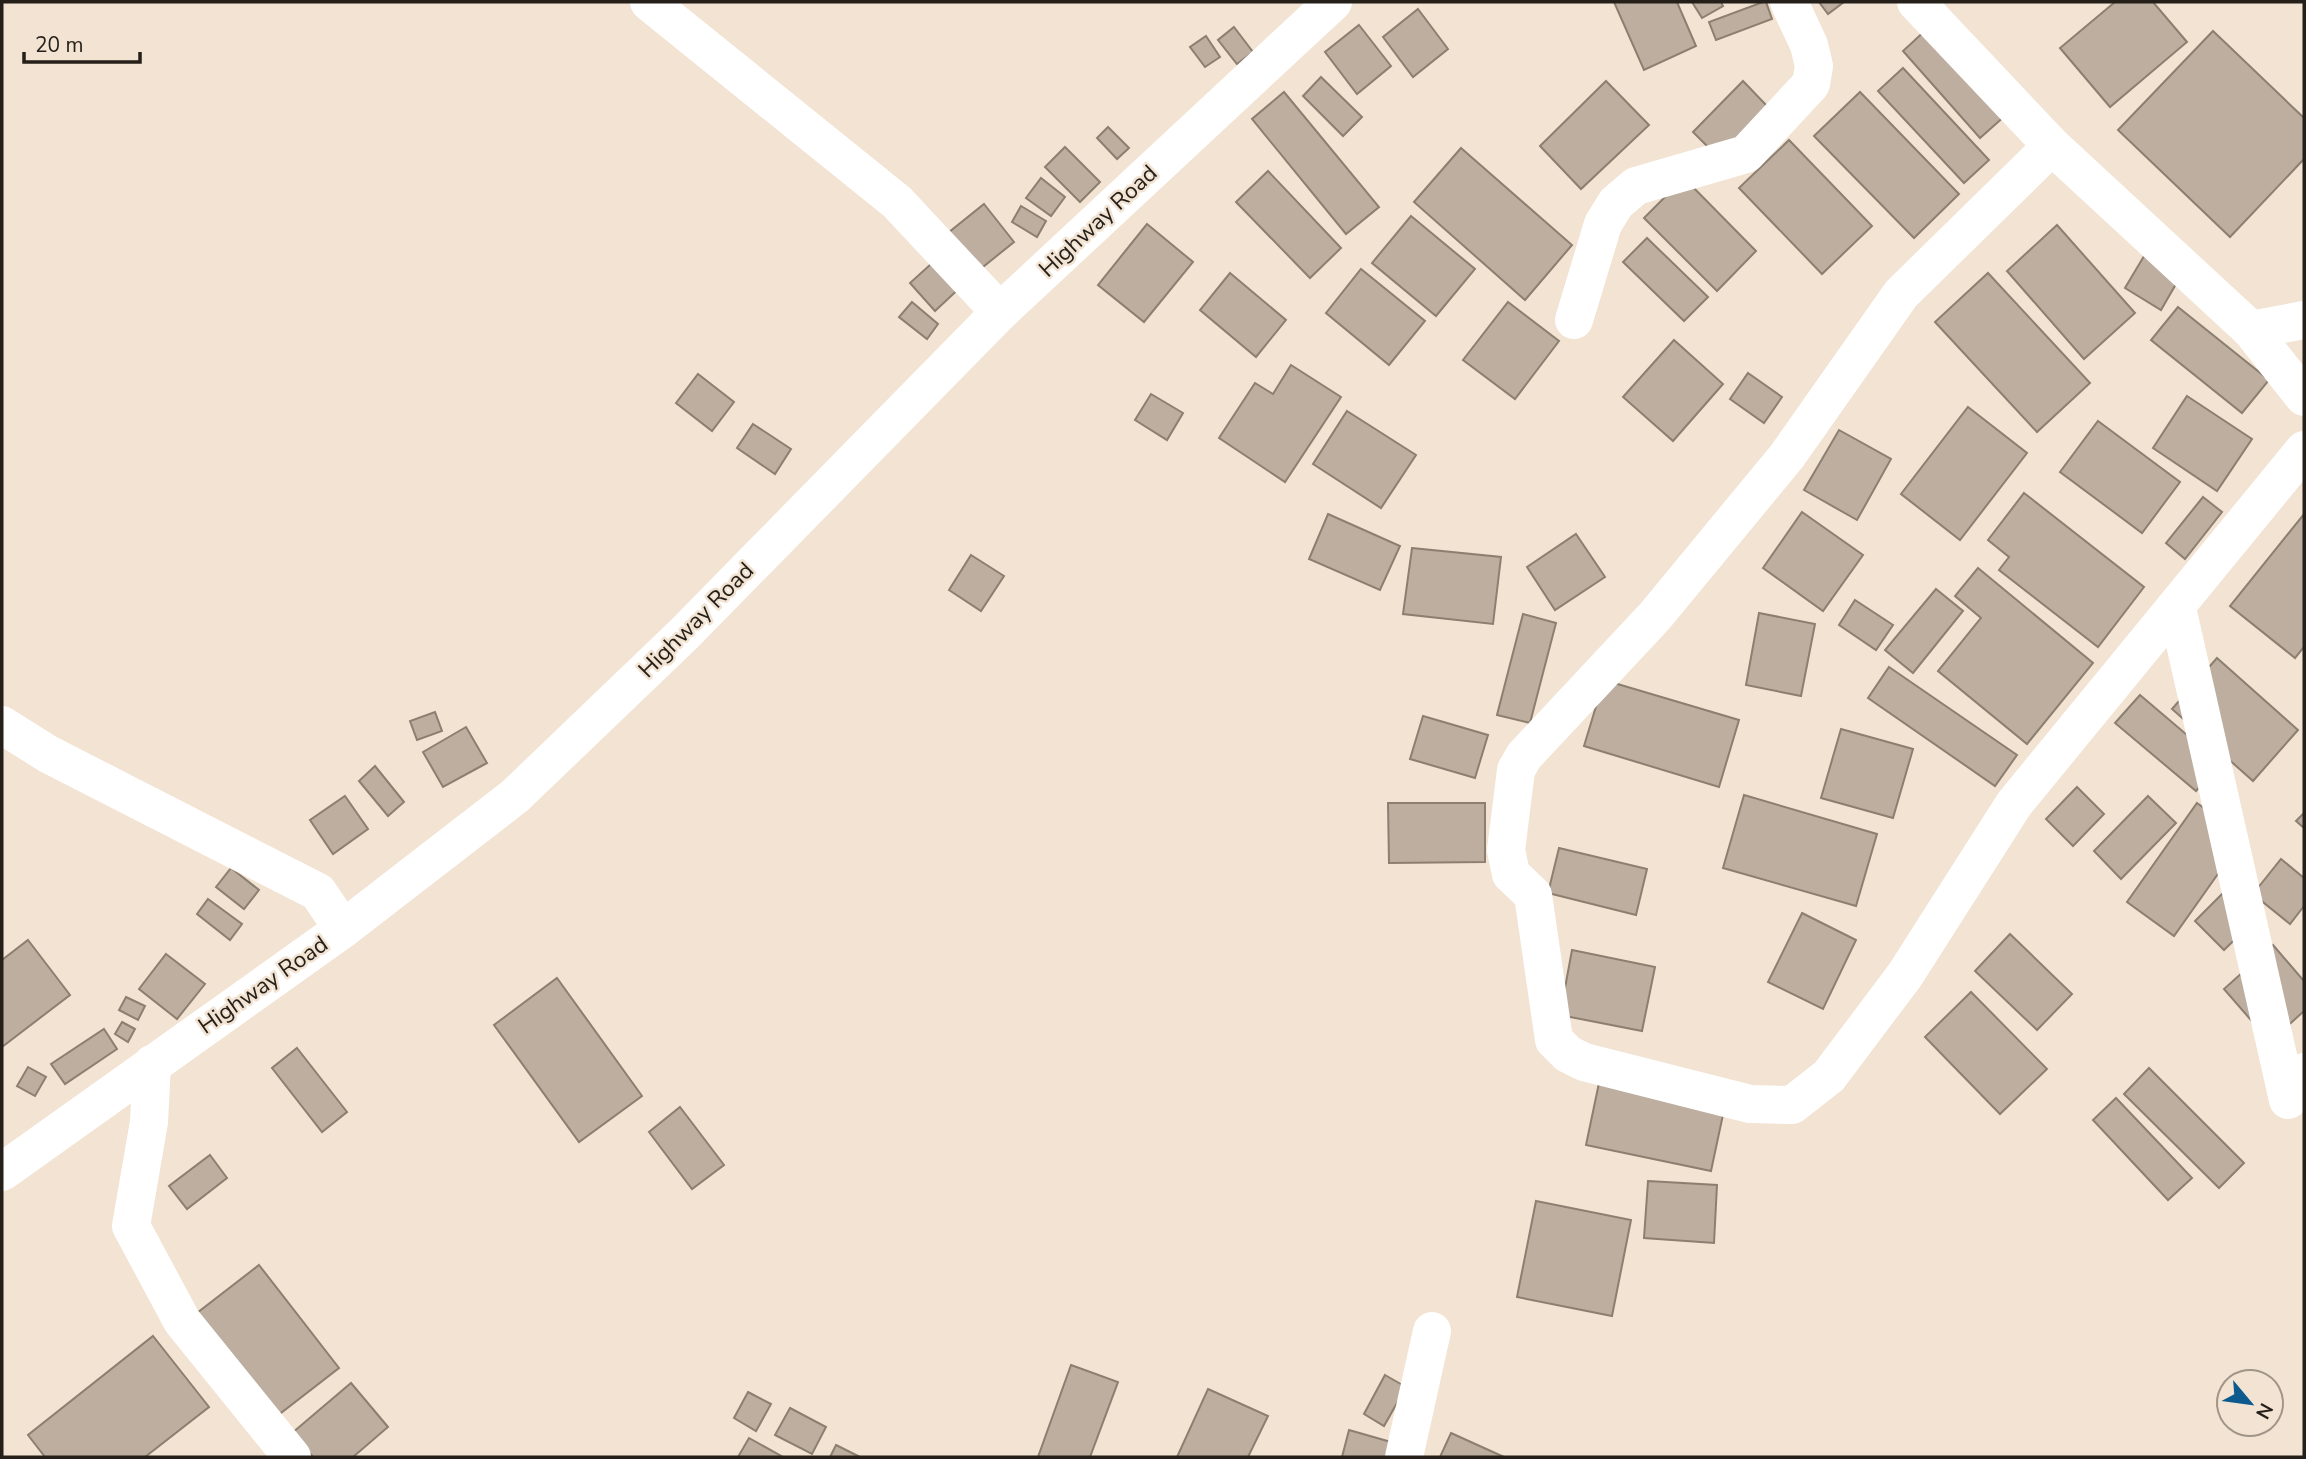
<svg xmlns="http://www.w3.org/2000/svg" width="2306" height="1459" viewBox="0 0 2306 1459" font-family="'Nunito Sans',sans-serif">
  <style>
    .building { fill: #bdae9f; stroke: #8d7f70; stroke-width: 2 }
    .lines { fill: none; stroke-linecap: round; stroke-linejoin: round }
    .minor { stroke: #fff; stroke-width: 38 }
    .labels { text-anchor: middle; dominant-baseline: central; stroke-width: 5; stroke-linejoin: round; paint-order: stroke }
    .street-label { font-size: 23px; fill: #241f19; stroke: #f2e3d2 }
  </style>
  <rect width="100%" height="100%" fill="#f2e3d2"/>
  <g class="building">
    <path d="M1614 2H1677L1696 46 1644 70Z"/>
    <path d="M1692 2H1721L1723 6 1702 18Z"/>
    <path d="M1763 2H1766L1772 19 1716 40 1709 22Z"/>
    <path d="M1819 2H1844L1828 14Z"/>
    <path d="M2115 2H2153L2187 42 2110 107 2060 48Z"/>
    <path d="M1418 9 1448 49 1413 77 1383 37Z"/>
    <path d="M1359 25 1391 66 1357 94 1325 52Z"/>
    <path d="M1234 27 1253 52 1237 64 1218 40Z"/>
    <path d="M1928 28 2006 115 1980 138 1903 51Z"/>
    <path d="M2213 31 2304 118V159L2230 237 2118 130Z"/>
    <path d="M1206 36 1220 57 1205 67 1190 47Z"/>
    <path d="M1903 68 1989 160 1964 183 1878 91Z"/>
    <path d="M1321 77 1362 117 1343 136 1303 96Z"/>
    <path d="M1606 81 1649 125 1581 189 1540 146Z"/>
    <path d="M1743 81 1768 107 1718 157 1693 132Z"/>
    <path d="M1284 92 1379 207 1346 234 1252 119Z"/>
    <path d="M1860 92 1959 194 1914 238 1814 136Z"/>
    <path d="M1108 127 1129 148 1117 159 1097 138Z"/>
    <path d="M1789 140 1872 226 1822 274 1739 188Z"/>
    <path d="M1065 147 1100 182 1080 202 1045 167Z"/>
    <path d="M1461 148 1572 245 1525 300 1414 202Z"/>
    <path d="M1268 171 1341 248 1310 278 1236 202Z"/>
    <path d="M1041 178 1065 197 1051 216 1026 198Z"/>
    <path d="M1684 178 1756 251 1717 291 1644 218Z"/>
    <path d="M984 204 1014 242 973 275 943 237Z"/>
    <path d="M1021 206 1046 221 1037 237 1012 222Z"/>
    <path d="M1411 216 1475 269 1436 316 1372 263Z"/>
    <path d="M1147 224 1193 262 1144 322 1098 285Z"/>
    <path d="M2057 225 2135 313 2084 359 2007 271Z"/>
    <path d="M1647 238 1708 297 1684 321 1623 262Z"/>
    <path d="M941 255 965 283 935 311 910 283Z"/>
    <path d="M2144 256 2180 277 2161 310 2125 288Z"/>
    <path d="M1361 269 1425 321 1389 365 1326 313Z"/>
    <path d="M1230 273 1286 320 1256 357 1200 310Z"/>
    <path d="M1988 273 2090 383 2037 432 1935 322Z"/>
    <path d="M912 302 938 324 927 339 899 317Z"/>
    <path d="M1508 302 1559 341 1515 399 1463 360Z"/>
    <path d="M2178 307 2269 380 2242 413 2151 340Z"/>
    <path d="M1674 340 1723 384 1673 441 1623 397Z"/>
    <path d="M1291 365 1341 397 1285 482 1219 438 1255 383 1273 394Z"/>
    <path d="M1748 373 1782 397 1764 423 1730 399Z"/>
    <path d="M698 374 734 402 712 431 676 403Z"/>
    <path d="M1151 394 1183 413 1167 440 1135 420Z"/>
    <path d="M2187 396 2252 439 2217 491 2153 448Z"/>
    <path d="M1968 407 2027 453 1960 540 1901 494Z"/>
    <path d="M1347 411 1416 455 1381 508 1313 464Z"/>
    <path d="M2098 421 2180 482 2142 533 2060 472Z"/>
    <path d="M753 424 791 449 775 474 737 448Z"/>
    <path d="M1839 430 1891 459 1857 520 1804 490Z"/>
    <path d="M2024 493 2144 587 2098 647 1999 570 2009 557 1988 540Z"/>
    <path d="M2203 497 2222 512 2185 559 2166 543Z"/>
    <path d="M1802 512 1863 555 1823 611 1763 568Z"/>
    <path d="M1328 514 1400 546 1380 590 1309 559Z"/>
    <path d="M2304 514V647L2295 658 2230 606Z"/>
    <path d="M1576 534 1605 577 1555 610 1527 567Z"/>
    <path d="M1412 548 1501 557 1493 624 1403 614Z"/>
    <path d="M971 555 1004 576 981 611 949 590Z"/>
    <path d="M1978 568 2093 663 2027 744 1938 671 1981 618 1955 596Z"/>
    <path d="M1936 589 1963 611 1913 673 1885 650Z"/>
    <path d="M1855 600 1893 625 1876 650 1839 625Z"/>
    <path d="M1759 613 1815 624 1801 696 1746 685Z"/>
    <path d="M1523 614 1556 623 1530 723 1497 715Z"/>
    <path d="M2217 658 2298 730 2253 781 2172 709Z"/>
    <path d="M1889 667 2017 755 1995 786 1868 698Z"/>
    <path d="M1604 680 1739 720 1719 787 1584 746Z"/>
    <path d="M2140 695 2220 763 2196 791 2115 723Z"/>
    <path d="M435 712 442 731 417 740 410 721Z"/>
    <path d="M1423 716 1488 735 1475 778 1410 759Z"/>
    <path d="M466 727 487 763 443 787 423 752Z"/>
    <path d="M1841 729 1913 749 1893 818 1821 798Z"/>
    <path d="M375 766 404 802 388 816 359 781Z"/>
    <path d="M2077 787 2104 814 2073 846 2046 819Z"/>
    <path d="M1744 795 1877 834 1856 906 1723 868Z"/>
    <path d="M345 796 368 829 333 854 310 820Z"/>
    <path d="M2148 796 2176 823 2121 879 2094 851Z"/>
    <path d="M1388 803H1485V862L1389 863Z"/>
    <path d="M2197 803 2244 837 2174 936 2127 902Z"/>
    <path d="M2304 813V828L2296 821Z"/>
    <path d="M1559 848 1647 869 1636 915 1548 893Z"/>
    <path d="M2281 859 2304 878V906L2290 924 2253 894Z"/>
    <path d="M231 868 259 890 244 909 216 887Z"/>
    <path d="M2233 883 2262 913 2224 950 2195 921Z"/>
    <path d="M208 899 242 924 230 940 197 914Z"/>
    <path d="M1802 913 1856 940 1823 1009 1768 982Z"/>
    <path d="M2010 934 2072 994 2037 1030 1975 971Z"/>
    <path d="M28 940 70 995 2 1047V960Z"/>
    <path d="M2273 945 2304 981V1011L2270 1042 2224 989Z"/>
    <path d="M1572 950 1655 967 1642 1031 1560 1015Z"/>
    <path d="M166 954 205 984 177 1019 139 989Z"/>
    <path d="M557 978 642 1096 579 1142 494 1025Z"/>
    <path d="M1971 992 2047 1069 2000 1114 1925 1037Z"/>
    <path d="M126 997 145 1006 138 1020 119 1010Z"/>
    <path d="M122 1022 135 1029 128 1042 115 1034Z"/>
    <path d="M104 1029 117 1049 65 1084 51 1064Z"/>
    <path d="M297 1048 347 1112 322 1132 272 1068Z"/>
    <path d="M28 1067 46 1077 35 1096 17 1086Z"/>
    <path d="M2149 1068 2244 1163 2219 1188 2124 1094Z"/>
    <path d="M1599 1083 1724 1110 1711 1171 1586 1145Z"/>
    <path d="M2116 1098 2192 1178 2168 1200 2093 1120Z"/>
    <path d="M680 1107 724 1165 692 1189 649 1132Z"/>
    <path d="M210 1155 227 1178 187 1209 169 1186Z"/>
    <path d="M1648 1181 1717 1185 1714 1243 1644 1238Z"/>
    <path d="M1536 1201 1631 1220 1612 1316 1517 1297Z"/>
    <path d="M259 1265 339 1368 277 1416 197 1313Z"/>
    <path d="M153 1336 209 1407 145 1457H45L28 1435Z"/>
    <path d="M1071 1365 1118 1382 1090 1457H1038Z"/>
    <path d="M1385 1375 1406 1387 1384 1426 1364 1414Z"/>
    <path d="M351 1383 388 1427 353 1457H313L292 1433Z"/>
    <path d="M1208 1389 1268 1416 1248 1457H1177Z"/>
    <path d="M748 1392 771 1404 756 1431 734 1418Z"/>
    <path d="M790 1408 826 1427 812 1454 775 1435Z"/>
    <path d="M1349 1430 1391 1442 1387 1457H1342Z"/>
    <path d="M1451 1433 1504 1457H1440Z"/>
    <path d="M749 1438 783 1457H738Z"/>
    <path d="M836 1445 860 1457H830Z"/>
  </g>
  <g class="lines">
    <g class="minor">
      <path d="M649 2 897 202 1000 312"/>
      <path d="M1916 2 2052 146 2251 330 2304 397"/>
      <path d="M2052 146 1901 294 1787 456 1655 616 1524 756 1516 770 1506 850 1511 874 1533 895 1554 1040 1568 1054 1584 1062 1750 1104 1792 1105 1829 1076 1905 975 2014 804 2304 450"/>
      <path d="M1574 320 1603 224 1616 203 1636 186 1746 154 1811 84 1814 66 1809 45 1789 2"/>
      <path d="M2251 330 2304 320"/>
      <path d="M2177 608 2288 1100 2304 1072"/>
      <path d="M2 725 48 754 318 892 343 929"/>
      <path d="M152 1064 149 1122 131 1226 182 1321 292 1457"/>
      <path d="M2 1172 343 929 515 796 684 634 1000 312 1333 2"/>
      <path d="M1404 1457 1432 1331"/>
    </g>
  </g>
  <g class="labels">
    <g class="street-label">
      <text transform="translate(1098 221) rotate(-43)">Highway Road</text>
      <text transform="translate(696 620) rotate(-45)">Highway Road</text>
      <text transform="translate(263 985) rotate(-35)">Highway Road</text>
    </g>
  </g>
  <rect width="2306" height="1459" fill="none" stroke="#241f19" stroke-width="7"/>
  <g transform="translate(2250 1403) rotate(119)"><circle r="33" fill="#f2e3d2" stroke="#a09588" stroke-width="2"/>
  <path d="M0-5L12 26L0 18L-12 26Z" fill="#0d5b8e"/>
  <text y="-10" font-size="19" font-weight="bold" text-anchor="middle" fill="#241f19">N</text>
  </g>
  <path d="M24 52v10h116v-10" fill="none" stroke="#241f19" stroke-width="3.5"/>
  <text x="35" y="52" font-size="21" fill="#241f19" stroke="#f2e3d2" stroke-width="5" paint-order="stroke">20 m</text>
</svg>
